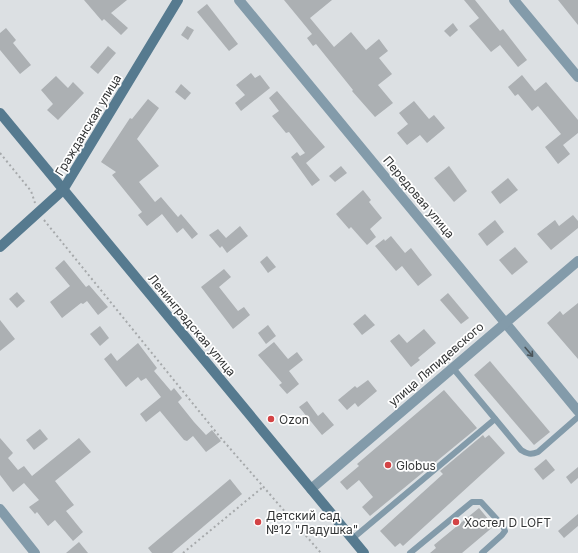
<svg xmlns="http://www.w3.org/2000/svg" width="578" height="553" viewBox="0 0 578 553" font-family="Inter,sans-serif">
  <style>
    .building { fill: #acb0b3 }
    .lines { fill: none; stroke-linecap: round; stroke-linejoin: round }
    .path { stroke: #a6a9ab; stroke-width: 2; stroke-dasharray: 2 3; stroke-linecap: butt }
    .lane { stroke: #839baa; stroke-width: 6 }
    .street { stroke: #839baa; stroke-width: 10 }
    .secondary { stroke: #567a8f; stroke-width: 10 }
    .oneway { stroke: #4b5459 }
    .poi-dot { fill: #d34345; stroke: #fff; stroke-width: 1.5 }
    .labels { text-anchor: middle; dominant-baseline: central; stroke-width: 3.5; stroke-linejoin: round; paint-order: stroke }
    .street-label { font-size: 12px; fill: #333536; stroke: #fff }
    .poi-label { font-size: 12px; fill: #333536; stroke: #fff; text-anchor: start }
  </style>
  <rect width="100%" height="100%" fill="#dce0e3"/>
  <g class="building">
    <path d="M84 0H127L111 13 128 28 121 35 104 19 102 21Z"/>
    <path d="M284 0H332L310 18 334 47 351 32 366 50 379 39 388 51 379 58 392 74 378 85 393 103 375 117 352 91 353 90 316 44 313 46 307 38 312 34Z"/>
    <path d="M464 0H475L500 31 503 29 527 60 518 67 500 45 491 52 469 26 479 18Z"/>
    <path d="M558 0H578V25Z"/>
    <path d="M207 4 238 44 229 51 197 12Z"/>
    <path d="M453 23 458 30 450 37 444 31Z"/>
    <path d="M187 26 194 30 188 40 181 35Z"/>
    <path d="M6 28 16 40 13 43 31 65 20 74 0 50V33Z"/>
    <path d="M108 46 116 53 98 74 90 67Z"/>
    <path d="M251 73 255 78 260 75 270 88 241 111 235 103 245 95 236 85Z"/>
    <path d="M522 75 535 91 546 82 578 120V133L563 145 570 154 558 164 545 147 561 134 538 106 532 111 518 94 515 96 508 87Z"/>
    <path d="M56 76 68 88 73 82 84 93 58 120 47 110 53 104 41 90Z"/>
    <path d="M181 84 191 93 185 100 175 92Z"/>
    <path d="M277 91 325 147 306 163 320 180 312 186 291 157 297 152 300 156 305 153 289 132 286 133 272 116 279 111 269 98Z"/>
    <path d="M148 99 159 108 137 139 159 166 139 182 155 202 161 197 178 217 181 214 198 234 192 239 183 228 177 233 162 214 147 226 138 215 142 212 112 175 116 172 101 162 130 118 132 119Z"/>
    <path d="M414 101 429 119 434 115 445 128 427 143 420 135 407 145 397 133 408 124 399 113Z"/>
    <path d="M341 166 347 173 335 182 329 176Z"/>
    <path d="M449 166 467 191 454 202 434 178Z"/>
    <path d="M508 178 518 190 500 204 491 192Z"/>
    <path d="M363 190 371 200 369 202 382 218 370 229 376 237 367 245 351 227 349 229 336 214Z"/>
    <path d="M573 215 578 221V228L551 250 537 234 555 220 559 226Z"/>
    <path d="M495 220 504 232 487 246 478 234Z"/>
    <path d="M240 226 248 236 227 253 222 246 220 248 209 235 218 229 226 238Z"/>
    <path d="M391 236 405 253 411 248 432 275 418 286 402 266 396 271 375 246 384 239 385 241Z"/>
    <path d="M515 247 528 262 512 275 499 260Z"/>
    <path d="M267 256 276 267 268 273 260 262Z"/>
    <path d="M64 260 86 287 89 285 108 307 98 315 87 301 83 304 81 303 62 318 50 302 70 286 55 268Z"/>
    <path d="M224 269 231 277 219 287 238 311 244 307 250 315 233 329 201 287Z"/>
    <path d="M17 292 25 301 17 308 9 299Z"/>
    <path d="M448 293 469 318 461 324 440 300Z"/>
    <path d="M578 303V359L547 323 560 311 563 315Z"/>
    <path d="M365 314 375 325 362 335 353 324Z"/>
    <path d="M0 320 15 339 0 351Z"/>
    <path d="M268 325 276 336 266 344 258 333Z"/>
    <path d="M100 326 109 338 100 346 90 334Z"/>
    <path d="M424 329 436 343 418 358 420 360 411 367 390 341 399 334 407 343Z"/>
    <path d="M274 342 288 359 297 352 303 360 289 371 299 384 287 394 279 385 282 383 258 355Z"/>
    <path d="M138 343 157 368 154 371 171 391 174 388 182 398 178 402 194 422 206 435 212 430 221 441 206 452 193 436 187 441 184 440 160 411 146 422 140 414 161 397 146 378 141 381 138 377 126 387 104 359 111 353 117 361Z"/>
    <path d="M490 361 550 432 534 445 474 375Z"/>
    <path d="M368 380 377 391 358 407 355 403 347 410 338 400 355 386 357 388Z"/>
    <path d="M444 390 477 428 370 516 362 507 373 497 359 480 347 490 340 482 359 466 357 464Z"/>
    <path d="M307 401 318 416 323 412 334 425 322 435 299 407Z"/>
    <path d="M40 429 48 439 34 450 26 440Z"/>
    <path d="M483 435 485 438 489 435 505 453 403 546 400 543 395 547 380 531 443 474 440 471Z"/>
    <path d="M0 438 13 453 8 458 18 470 24 466 32 476 79 438 91 452 55 481 74 505 66 511 83 532 73 541 55 520 48 526 37 512 35 514 29 507 39 500 24 483 13 492 0 475Z"/>
    <path d="M546 459 555 470 543 480 534 469Z"/>
    <path d="M578 467V478L571 484 566 477Z"/>
    <path d="M230 479 242 494 172 553H152L148 548Z"/>
    <path d="M479 508 494 526 462 553H430L436 548 434 545Z"/>
    <path d="M578 514V526L564 538 558 531Z"/>
    <path d="M79 542 88 553H66Z"/>
  </g>
  <g class="lines">
    <g class="path">
      <path d="M0 153 31 191 35 203"/>
      <path d="M44 220 220 437 321 553"/>
      <path d="M183 553 263 487"/>
    </g>
    <g class="lane">
      <path d="M452 367 521 450C527 454 531 455 538 452L578 417"/>
      <path d="M352 539 495 419"/>
      <path d="M410 553 472 502H481L503 526 505 531 502 535 482 553"/>
    </g>
    <g class="street">
      <path d="M239 0 578 411"/>
      <path d="M514 0 578 77"/>
      <path d="M311 489 578 261"/>
      <path d="M0 509 35 553"/>
    </g>
    <g class="secondary">
      <path d="M0 113 364 553"/>
      <path d="M0 247 63 190 178 0"/>
    </g>
  </g>
  <defs><path id="oneway-shaft" d="M-6 0H5M1.5-3L5.5 0L1.5 3" fill="none" stroke-width="1.6" stroke-linecap="round" stroke-linejoin="round"/></defs>
  <use class="oneway" href="#oneway-shaft" transform="translate(529 352) rotate(50)"/>
  <g class="poi-dot">
    <circle cx="271" cy="419" r="4"/>
    <circle cx="388" cy="465" r="4"/>
    <circle cx="258" cy="522" r="4"/>
    <circle cx="456" cy="522" r="4"/>
  </g>
  <g class="labels">
    <g class="street-label">
      <text transform="translate(88 125) rotate(-59)">Гражданская улица</text>
      <text transform="translate(419 197) rotate(50)">Передовая улица</text>
      <text transform="translate(192 325) rotate(50)">Ленинградская улица</text>
      <text transform="translate(436 364) rotate(-41)">улица Ляпидевского</text>
    </g>
    <g class="poi-label">
      <text x="279" y="419">Ozon</text>
      <text x="396" y="465">Globus</text>
      <text x="266" y="515">Детский сад<tspan x="266" dy="14">№12 "Ладушка"</tspan></text>
      <text x="464" y="522">Хостел D LOFT</text>
    </g>
  </g>
</svg>
